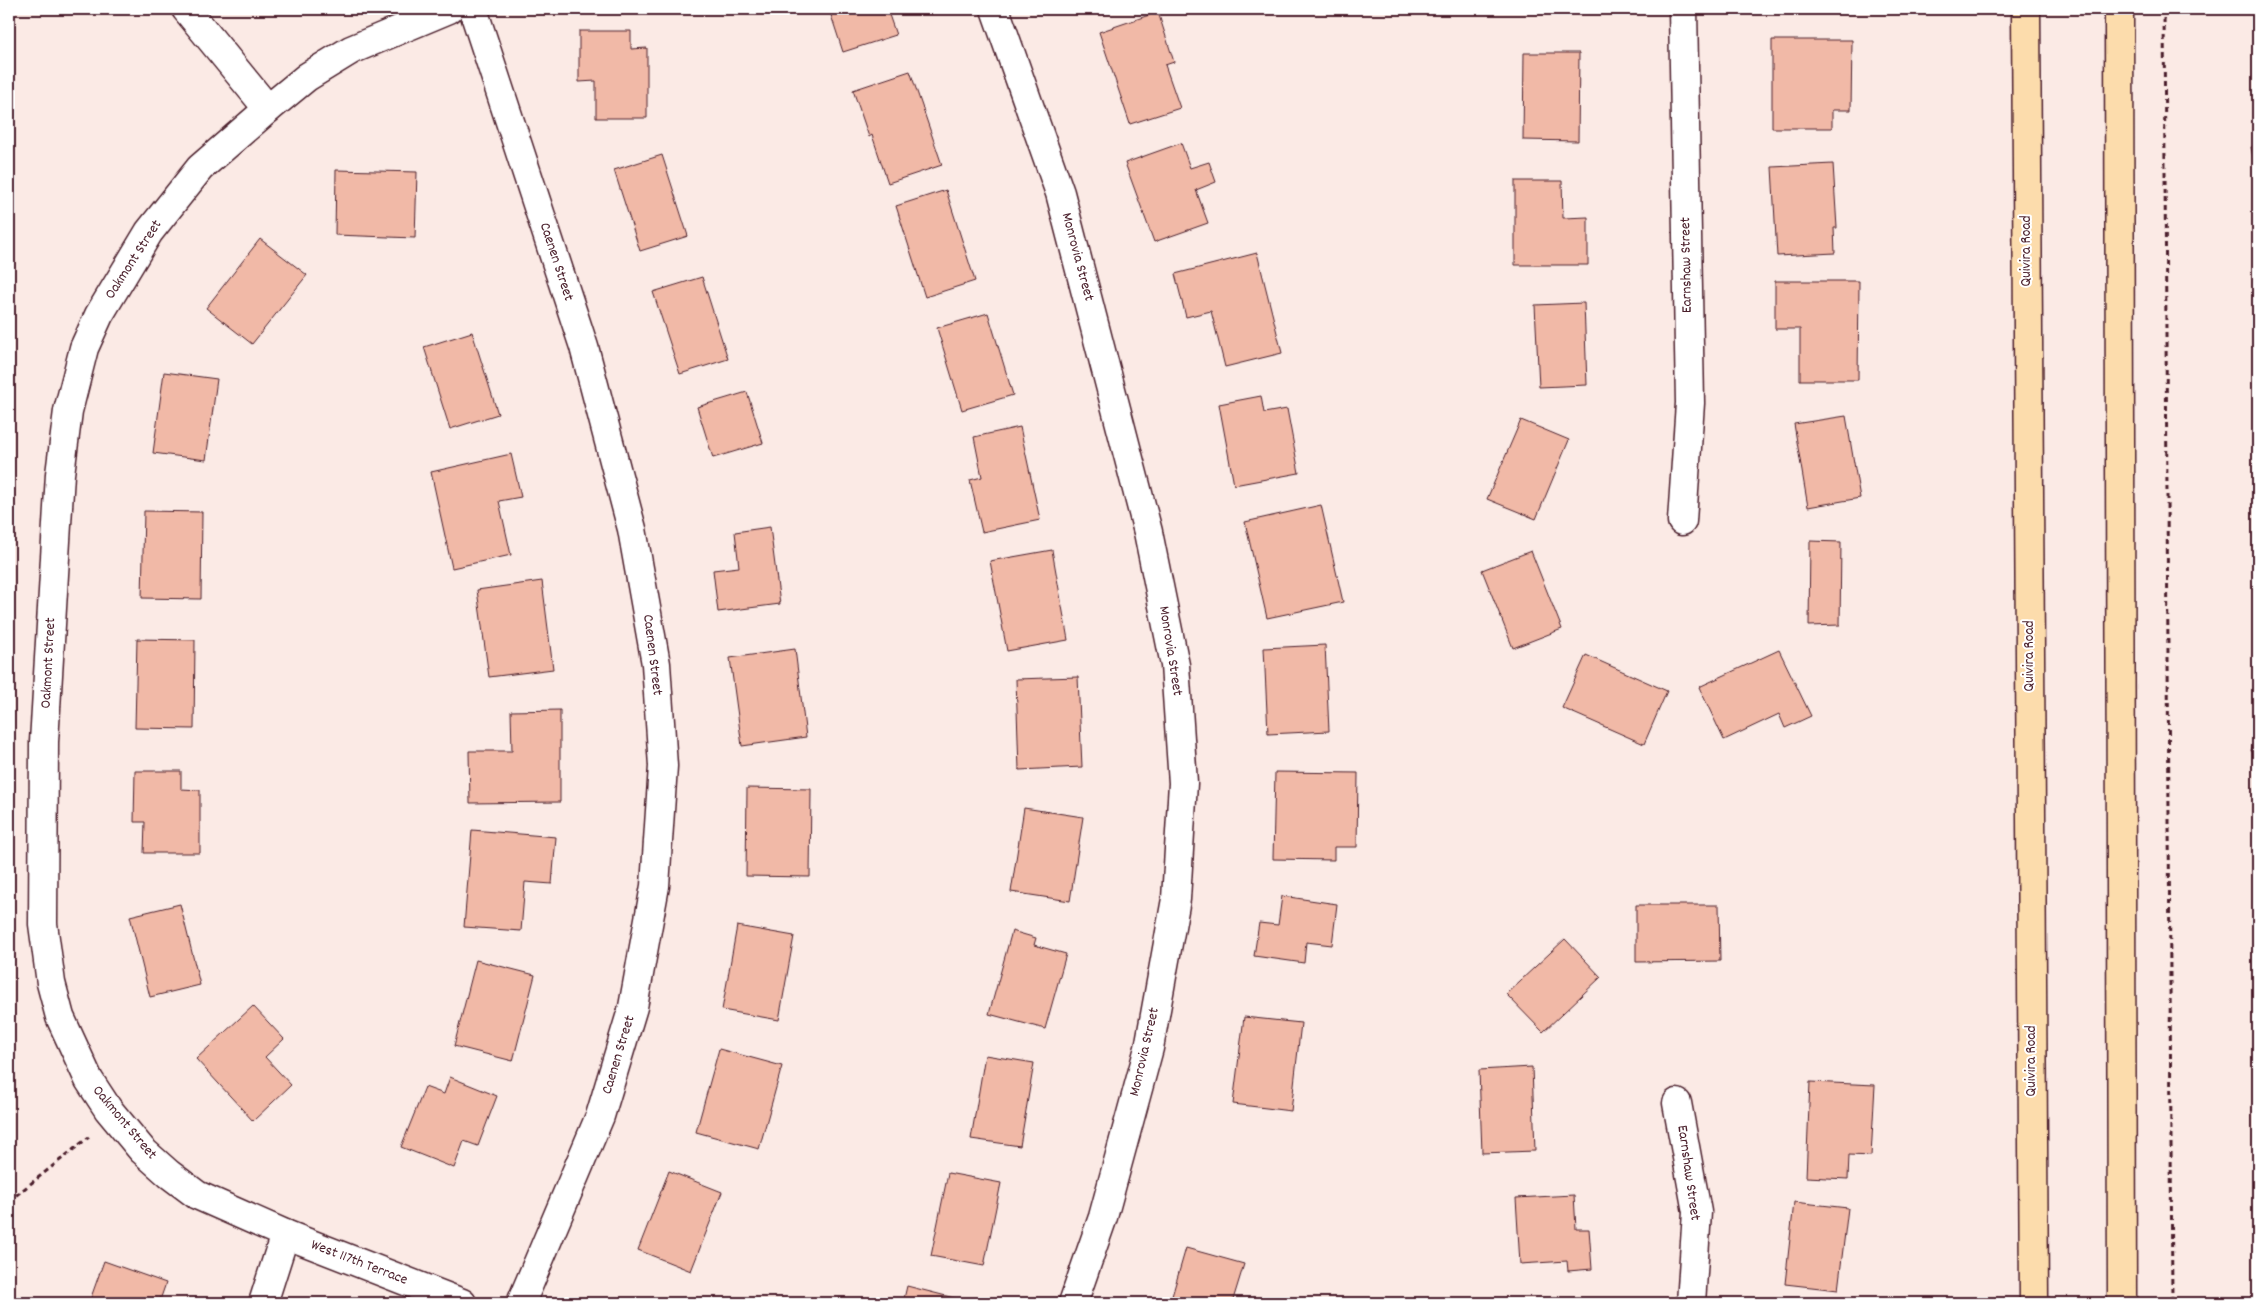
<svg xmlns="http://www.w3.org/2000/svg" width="2267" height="1312" viewBox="0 0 2267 1312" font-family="Dekko,sans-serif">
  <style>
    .building { fill: #f1b9a7; stroke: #4a1f2b }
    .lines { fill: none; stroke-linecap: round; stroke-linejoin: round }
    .minor-casing { stroke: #4a1f2b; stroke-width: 31 }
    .primary-casing { stroke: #4a1f2b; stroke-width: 31 }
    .path { stroke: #4a1f2b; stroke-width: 3; stroke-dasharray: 5 4; stroke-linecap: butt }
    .minor { stroke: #fff; stroke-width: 28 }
    .primary { stroke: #fcdcac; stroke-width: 28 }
    .labels { text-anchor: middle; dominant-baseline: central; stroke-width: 4; stroke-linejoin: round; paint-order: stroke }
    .street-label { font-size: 15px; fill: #4a1f2b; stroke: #fff }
  </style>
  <rect width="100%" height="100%" fill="#fbeae5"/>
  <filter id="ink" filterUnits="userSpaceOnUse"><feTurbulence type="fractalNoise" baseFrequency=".02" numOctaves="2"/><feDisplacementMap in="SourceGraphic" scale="10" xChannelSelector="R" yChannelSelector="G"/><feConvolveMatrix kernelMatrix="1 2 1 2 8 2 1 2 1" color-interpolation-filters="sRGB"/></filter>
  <g filter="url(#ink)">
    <g class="building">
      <path d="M829 9H887L896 35 843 52Z"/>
      <path d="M1520 9H1578V11Z"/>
      <path d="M1158 12 1174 62 1165 65 1180 108 1130 124 1099 32Z"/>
      <path d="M579 31H631V49L647 48V118H596V81L579 82Z"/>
      <path d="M1772 40H1852L1851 110H1832V128H1772Z"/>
      <path d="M1524 53H1579L1578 141 1523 140Z"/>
      <path d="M910 71 942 165 888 183 872 135 869 137 853 90Z"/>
      <path d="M1181 143 1190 168 1209 162 1216 182 1196 190 1208 223 1154 242 1125 163Z"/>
      <path d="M2258 146V184L2251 147Z"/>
      <path d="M662 155 688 236 640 251 614 170Z"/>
      <path d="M1833 164 1837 228H1834L1835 253 1777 256 1772 167Z"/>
      <path d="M336 170 417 172 415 238 335 235Z"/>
      <path d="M1515 181H1562L1563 218 1588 217V265H1515Z"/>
      <path d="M946 190 975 281 925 297 896 206Z"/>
      <path d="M260 239 307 275 252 344 206 308Z"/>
      <path d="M1257 253 1282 353 1225 367 1211 311 1186 317 1175 274Z"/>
      <path d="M702 277 728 359 680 374 653 292Z"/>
      <path d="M1775 281H1859L1858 380H1800V329H1775Z"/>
      <path d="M1584 303 1587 385 1539 387 1535 305Z"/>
      <path d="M988 313 1013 395 962 410 937 328Z"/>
      <path d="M472 332 498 414 450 429 424 347Z"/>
      <path d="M164 372 217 379 206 460 153 453Z"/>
      <path d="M747 392 763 443 713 458 697 407Z"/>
      <path d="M1261 396 1264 413 1287 409 1299 473 1234 485 1219 404Z"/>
      <path d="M1846 416 1860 498 1808 507 1794 424Z"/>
      <path d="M1521 420 1569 440 1536 519 1487 499Z"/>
      <path d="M1020 427 1040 520 982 532 970 480 982 477 974 437Z"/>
      <path d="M511 454 521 497 499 501 511 555 452 568 431 472Z"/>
      <path d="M1321 505 1343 602 1267 618 1245 522Z"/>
      <path d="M144 511 202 512 201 599 142 598Z"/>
      <path d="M770 527 780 604 718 612 713 570 739 567 735 532Z"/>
      <path d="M1810 541 1841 542 1840 625 1809 626Z"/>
      <path d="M1052 550 1068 640 1007 651 990 561Z"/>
      <path d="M1531 551 1562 629 1513 648 1482 570Z"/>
      <path d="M542 581 553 669 489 677 477 590Z"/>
      <path d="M137 639 195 640 194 729 135 728Z"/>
      <path d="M1325 645 1329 731 1268 734 1264 648Z"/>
      <path d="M795 649 806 737 742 746 730 658Z"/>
      <path d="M1779 650 1811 716 1785 728 1779 714 1724 740 1699 687Z"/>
      <path d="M1586 655 1667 691 1644 744 1562 708Z"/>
      <path d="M1078 677 1082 767 1019 770 1016 679Z"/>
      <path d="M560 710V802L470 803 469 751H512L511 711Z"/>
      <path d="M2258 722V752L2251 751Z"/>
      <path d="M135 771H181V789L200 790V853H144L145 822H134Z"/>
      <path d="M1275 772 1358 773 1357 847H1334V860L1273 859Z"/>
      <path d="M747 788 811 789 810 877 746 876Z"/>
      <path d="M1024 808 1083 817 1070 901 1011 892Z"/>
      <path d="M472 830 556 837 552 884 525 882 521 931 464 927Z"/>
      <path d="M1282 896 1337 904 1332 945 1306 942 1304 963 1254 956 1259 923 1278 925Z"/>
      <path d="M180 904 200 985 150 997 130 916Z"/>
      <path d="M1636 905H1719L1720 961 1636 962Z"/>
      <path d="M737 926 794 936 779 1020 722 1010Z"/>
      <path d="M1012 931 1036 938 1034 945 1066 954 1045 1029 989 1014Z"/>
      <path d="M1565 939 1601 977 1543 1032 1506 994Z"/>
      <path d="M476 960 535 975 513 1061 454 1046Z"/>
      <path d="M253 1006 284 1039 265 1057 291 1085 253 1121 196 1059Z"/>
      <path d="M1244 1017 1301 1023 1291 1111 1233 1104Z"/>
      <path d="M719 1049 782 1066 759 1149 696 1132Z"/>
      <path d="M985 1055 1034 1063 1020 1146 971 1139Z"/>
      <path d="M1532 1067 1535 1151 1482 1153 1479 1070Z"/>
      <path d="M450 1077 497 1096 478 1146 464 1141 454 1168 401 1147 425 1087 444 1094Z"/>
      <path d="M1810 1082 1875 1085 1871 1156 1849 1155 1848 1179 1806 1177Z"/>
      <path d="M669 1171 722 1192 691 1271 638 1250Z"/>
      <path d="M948 1173 1001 1183 984 1266 931 1256Z"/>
      <path d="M1574 1195 1576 1229H1589L1592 1269 1568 1271 1567 1261 1520 1264 1516 1198Z"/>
      <path d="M1794 1202 1848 1208 1838 1290 1785 1284Z"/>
      <path d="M1186 1248 1244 1264 1232 1303H1170Z"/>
      <path d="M104 1261 166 1283 159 1303H89Z"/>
      <path d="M907 1286 962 1300 961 1303H903Z"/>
    </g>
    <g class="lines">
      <g class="minor-casing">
        <g id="minor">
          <path d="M186 9 268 109"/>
          <path d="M449 9 351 50 307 77 268 109 200 168 149 232 99 315 84 348 68 411 60 474 44 742 43 924 51 983 60 1017 89 1080 108 1109 142 1150 169 1174 197 1195 285 1234 462 1303"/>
          <path d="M473 9 584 347 632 529 656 664 663 766 655 886 633 1007 600 1116 521 1303"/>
          <path d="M995 9 1060 193 1148 532 1175 665 1183 783 1176 899 1149 1048 1103 1217 1073 1303"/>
          <path d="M1682 521 1690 403 1683 9"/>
          <path d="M1677 1103 1697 1212 1691 1303"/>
          <path d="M263 1303 285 1234"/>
        </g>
      </g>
      <g class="primary-casing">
        <g id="primary">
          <path d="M2026 9 2034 1303"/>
          <path d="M2119 9 2122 1303"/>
        </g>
      </g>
      <g class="path">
        <path d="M2164 9 2172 1303"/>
        <path d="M9 1201 89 1137"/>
      </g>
      <use href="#minor" class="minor"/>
      <use href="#primary" class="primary"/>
    </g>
  </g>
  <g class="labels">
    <g class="street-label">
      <text transform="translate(2027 251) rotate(-90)">Quivira Road</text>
      <text transform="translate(1077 257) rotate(75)">Monrovia Street</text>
      <text transform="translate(134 260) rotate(-57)">Oakmont Street</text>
      <text transform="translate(556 262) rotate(72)">Caenen Street</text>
      <text transform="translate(1687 265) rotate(-91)">Earnshaw Street</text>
      <text transform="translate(1170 651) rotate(81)">Monrovia Street</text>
      <text transform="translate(652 655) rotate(83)">Caenen Street</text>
      <text transform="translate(2030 656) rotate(-90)">Quivira Road</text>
      <text transform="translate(49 663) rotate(-87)">Oakmont Street</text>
      <text transform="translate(1145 1052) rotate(-77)">Monrovia Street</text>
      <text transform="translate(619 1055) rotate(-73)">Caenen Street</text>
      <text transform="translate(2032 1061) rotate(-90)">Quivira Road</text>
      <text transform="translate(124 1123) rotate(50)">Oakmont Street</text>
      <text transform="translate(1688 1173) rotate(82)">Earnshaw Street</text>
      <text transform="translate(359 1263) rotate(21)">West 117th Terrace</text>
    </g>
  </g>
  <rect width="2267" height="1312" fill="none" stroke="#fff" stroke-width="30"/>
  <rect x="15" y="15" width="2237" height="1282" fill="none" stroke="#4a1f2b" stroke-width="2" filter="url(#ink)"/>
</svg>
